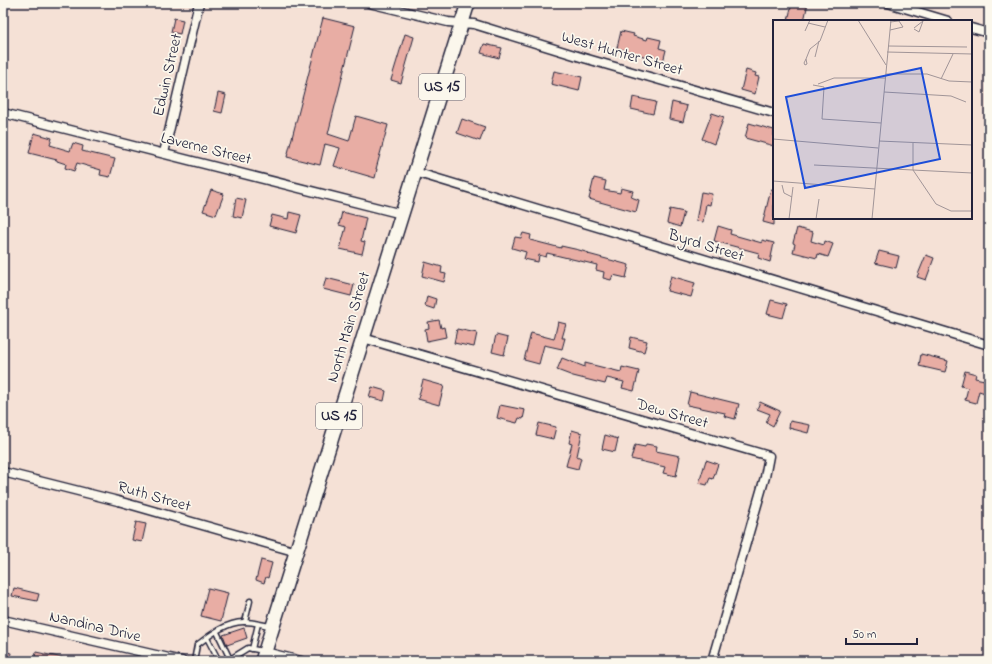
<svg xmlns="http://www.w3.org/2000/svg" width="992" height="664" viewBox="0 0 992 664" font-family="'Indie Flower',sans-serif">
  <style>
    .building { fill: #e8ada4; stroke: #22223b }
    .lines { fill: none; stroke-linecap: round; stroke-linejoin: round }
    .lane-casing { stroke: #22223b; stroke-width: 7 }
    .street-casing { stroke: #22223b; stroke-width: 11 }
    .primary-casing { stroke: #22223b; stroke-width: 16 }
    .lane { stroke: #fbf7ec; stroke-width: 4 }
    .street { stroke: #fbf7ec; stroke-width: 8 }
    .primary { stroke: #fbf7ec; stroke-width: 13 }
    .labels { text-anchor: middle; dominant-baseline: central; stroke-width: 3.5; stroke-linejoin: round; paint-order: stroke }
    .shield { fill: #fbf7ec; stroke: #636270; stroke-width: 1 }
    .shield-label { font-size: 15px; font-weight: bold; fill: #22223b }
    .street-label { font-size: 16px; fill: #22223b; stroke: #fbf7ec }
    .inset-road { fill: none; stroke: #a19598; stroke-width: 1 }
    .view { fill: #1d4ed8; fill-opacity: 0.15; stroke: #1d4ed8; stroke-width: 2 }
    .inset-edge { fill: none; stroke: #22223b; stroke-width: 2 }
  </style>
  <rect width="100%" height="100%" fill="#f5e1d6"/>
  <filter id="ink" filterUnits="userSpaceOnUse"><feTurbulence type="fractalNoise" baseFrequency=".025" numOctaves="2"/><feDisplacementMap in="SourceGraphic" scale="8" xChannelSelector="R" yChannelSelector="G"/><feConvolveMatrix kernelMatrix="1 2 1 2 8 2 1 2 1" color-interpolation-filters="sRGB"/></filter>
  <g filter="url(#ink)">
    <g class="building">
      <path d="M792 3H808L804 21H788Z"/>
      <path d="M174 18 183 20 180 34 171 32Z"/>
      <path d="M323 18 355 26 328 134 349 141 356 116 388 125 376 169H377L375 178 334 166 340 148 325 144 320 165 287 157Z"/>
      <path d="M621 31 634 34 633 36 647 40 648 37 661 40 659 48 666 50 663 62 617 48Z"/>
      <path d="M405 34 414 37 401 83 391 80Z"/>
      <path d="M484 44 502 48 499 58 481 53Z"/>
      <path d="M746 70 756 73 755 76 759 77 755 94 741 90Z"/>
      <path d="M554 71 582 77 579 91 551 84Z"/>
      <path d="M218 93 226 95 222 113 214 111Z"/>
      <path d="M633 97 656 102 653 114 631 109Z"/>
      <path d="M672 102 687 106 683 122 669 119Z"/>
      <path d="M712 113 724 117 714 144 702 139Z"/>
      <path d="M462 119 485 127 480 141 457 133Z"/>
      <path d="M749 123 774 130V146L745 138Z"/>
      <path d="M34 133 52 138 50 145 70 151 73 143 83 146 82 151 115 159 110 177 100 175 101 170 77 163 74 171 65 168 66 164 57 161V160L29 153Z"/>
      <path d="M594 178 606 181 604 190 620 193 621 188 633 191 631 197 639 200 636 212 589 199Z"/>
      <path d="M771 189 774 190V225L763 222Z"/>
      <path d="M211 190 224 194 216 215 203 211Z"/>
      <path d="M701 192 712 194 710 205 706 204 703 222 696 221Z"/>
      <path d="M236 198 246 200 242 218 233 216Z"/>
      <path d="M670 209 684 212 680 227 667 223Z"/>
      <path d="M289 212 301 215 296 233 269 226 272 215 288 219Z"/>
      <path d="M342 212 366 218 361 241 365 242 362 254 340 249 346 227 339 225Z"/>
      <path d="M718 226 731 230 730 234 762 243V240L774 243 770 262 758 258 759 253 714 241Z"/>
      <path d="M797 228 813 232 811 241 824 245 825 241 833 244 828 257 818 254 817 258 793 252 795 244 793 243Z"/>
      <path d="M523 233 531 235 530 240 561 248V246L579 250 589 253 588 254 629 265 626 278 613 275 611 280 603 278 604 272 596 270 597 265 547 253 546 257 539 255 538 262 524 259 526 252 512 248 515 237 521 238Z"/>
      <path d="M879 251 899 256 896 268 875 263Z"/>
      <path d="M926 255 934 258 926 280 917 277Z"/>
      <path d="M425 262 442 267 441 273 446 274 444 282 422 276Z"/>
      <path d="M671 276 695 283 691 297 667 291Z"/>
      <path d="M326 278 354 285 351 296 323 289Z"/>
      <path d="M427 296 436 299 434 309 425 306Z"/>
      <path d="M771 300 787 304 783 318 767 314Z"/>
      <path d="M439 320 441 328 444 327 446 337 427 341 425 329 429 328 428 322Z"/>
      <path d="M558 322 566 324 562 338H565L562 349 544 345 539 364 524 360 531 333 554 339Z"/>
      <path d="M457 329 477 333 474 347 454 343Z"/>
      <path d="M496 335 508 338 504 355 492 352Z"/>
      <path d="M631 337 647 341 644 352 629 348Z"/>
      <path d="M921 354 948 361 945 372 919 366Z"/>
      <path d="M562 358 585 367V363L621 372 622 367 639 371 634 391 622 388 624 382 607 378 605 384 573 376 557 370Z"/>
      <path d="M965 371 976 374 975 378 989 381 985 393 979 391 976 403 965 400 968 388 961 386Z"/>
      <path d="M423 380 444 386 439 405 418 399Z"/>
      <path d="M372 387 386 391 384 401 369 397Z"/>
      <path d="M690 392 739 404 735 419 724 416 725 413 687 405Z"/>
      <path d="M760 402 780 411 773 426 766 422 770 414 757 409Z"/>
      <path d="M500 405 525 410 523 419 519 418 517 423 497 418Z"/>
      <path d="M790 421 810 425 808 433 789 428Z"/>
      <path d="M539 423 556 427 553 439 536 435Z"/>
      <path d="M572 430 582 433 577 456 581 458 578 469 566 466 572 444 569 443Z"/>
      <path d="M605 435 618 439 615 452 602 449Z"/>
      <path d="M646 444 657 446 656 451 680 456 676 476 663 473 665 467 631 459 635 445 645 447Z"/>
      <path d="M706 460 718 464 713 479 710 478 707 485 699 483Z"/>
      <path d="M136 522 146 524 142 542 132 540Z"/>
      <path d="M261 560 272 563 268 578 266 577 264 583 256 580Z"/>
      <path d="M14 588 39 594 37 601 12 596Z"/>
      <path d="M208 588 228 593 221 621 201 616Z"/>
      <path d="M244 628 247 638 227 645 223 635Z"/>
      <path d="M3 651 11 653 9 661H3Z"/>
      <path d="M36 652 63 658V661H34Z"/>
    </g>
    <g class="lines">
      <g class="lane-casing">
        <g id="lane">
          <path d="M245 622 250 601"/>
          <path d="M217 632 230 659"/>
          <path d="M207 638 219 661"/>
          <path d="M252 649 258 624"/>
          <path d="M194 661 197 645C210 635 228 621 245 622 254 622 262 625 270 626"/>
          <path d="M227 661 248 648 263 651"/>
        </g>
      </g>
      <g class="street-casing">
        <g id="street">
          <path d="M369 3 448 22 474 24 584 58 774 113"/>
          <path d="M888 3 948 21"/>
          <path d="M971 28 989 33"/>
          <path d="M3 113 402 214"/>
          <path d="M164 153 199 3"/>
          <path d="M415 172 989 345"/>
          <path d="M363 338 769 456 765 477 712 661"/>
          <path d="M3 472 118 501 297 552"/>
          <path d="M3 620 182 661"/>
          <path d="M265 652 301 661"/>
        </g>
      </g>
      <g class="primary-casing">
        <path id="primary" d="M262 661 468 3"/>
      </g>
      <use href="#lane" class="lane"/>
      <use href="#street" class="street"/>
      <use href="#primary" class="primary"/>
    </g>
  </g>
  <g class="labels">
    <g class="shield">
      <rect x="419" y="74" width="46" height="26" rx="3"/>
      <rect x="316" y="403" width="46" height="26" rx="3"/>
    </g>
    <g class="shield-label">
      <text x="442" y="87">US 15</text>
      <text x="339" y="416">US 15</text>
    </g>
    <g class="street-label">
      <text transform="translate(622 54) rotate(16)">West Hunter Street</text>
      <text transform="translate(168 75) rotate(-77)">Edwin Street</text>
      <text transform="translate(206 149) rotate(14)">Laverne Street</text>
      <text transform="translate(706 246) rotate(17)">Byrd Street</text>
      <text transform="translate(349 327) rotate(-73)">North Main Street</text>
      <text transform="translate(672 414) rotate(16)">Dew Street</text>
      <text transform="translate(154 497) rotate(16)">Ruth Street</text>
      <text transform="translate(95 627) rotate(13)">Nandina Drive</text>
    </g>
  </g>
  <g transform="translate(773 20)">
    <rect width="199" height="199" fill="#f5e1d6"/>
    <path class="inset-road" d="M85 0 113 45M35 3 52 7M141 9 146 12 150 1 141 8M117 10 130 7 126 1 117 2M32 11 37 0M115 26 194 27M114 32 199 34M42 37 46 21M33 39 37 29 47 21 55 0M33 39 34 44 32 45 31 43ZM113 54H154L176 61 199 62M168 59 180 34M45 64 61 58H112M40 65 51 67 49 99 108 103M111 72 178 76 193 82M0 119 105 128M106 121 199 125M140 123V150L163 184 178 191H199M41 145 199 153M0 161 102 169M9 165 11 173 19 177M16 199 20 167M43 199 46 179M99 199 118 0"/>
    <path class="view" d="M148 48 167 139 32 168 13 77Z"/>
    <rect width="199" height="199" class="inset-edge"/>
  </g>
  <rect width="992" height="664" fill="none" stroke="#fbf7ec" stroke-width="16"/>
  <rect x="8" y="8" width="976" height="648" fill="none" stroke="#22223b" stroke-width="1.5" filter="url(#ink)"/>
  <path d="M846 638v6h71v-6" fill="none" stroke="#22223b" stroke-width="2"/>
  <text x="852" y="638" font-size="12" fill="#22223b" stroke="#fbf7ec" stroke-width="3" paint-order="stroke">50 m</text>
</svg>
